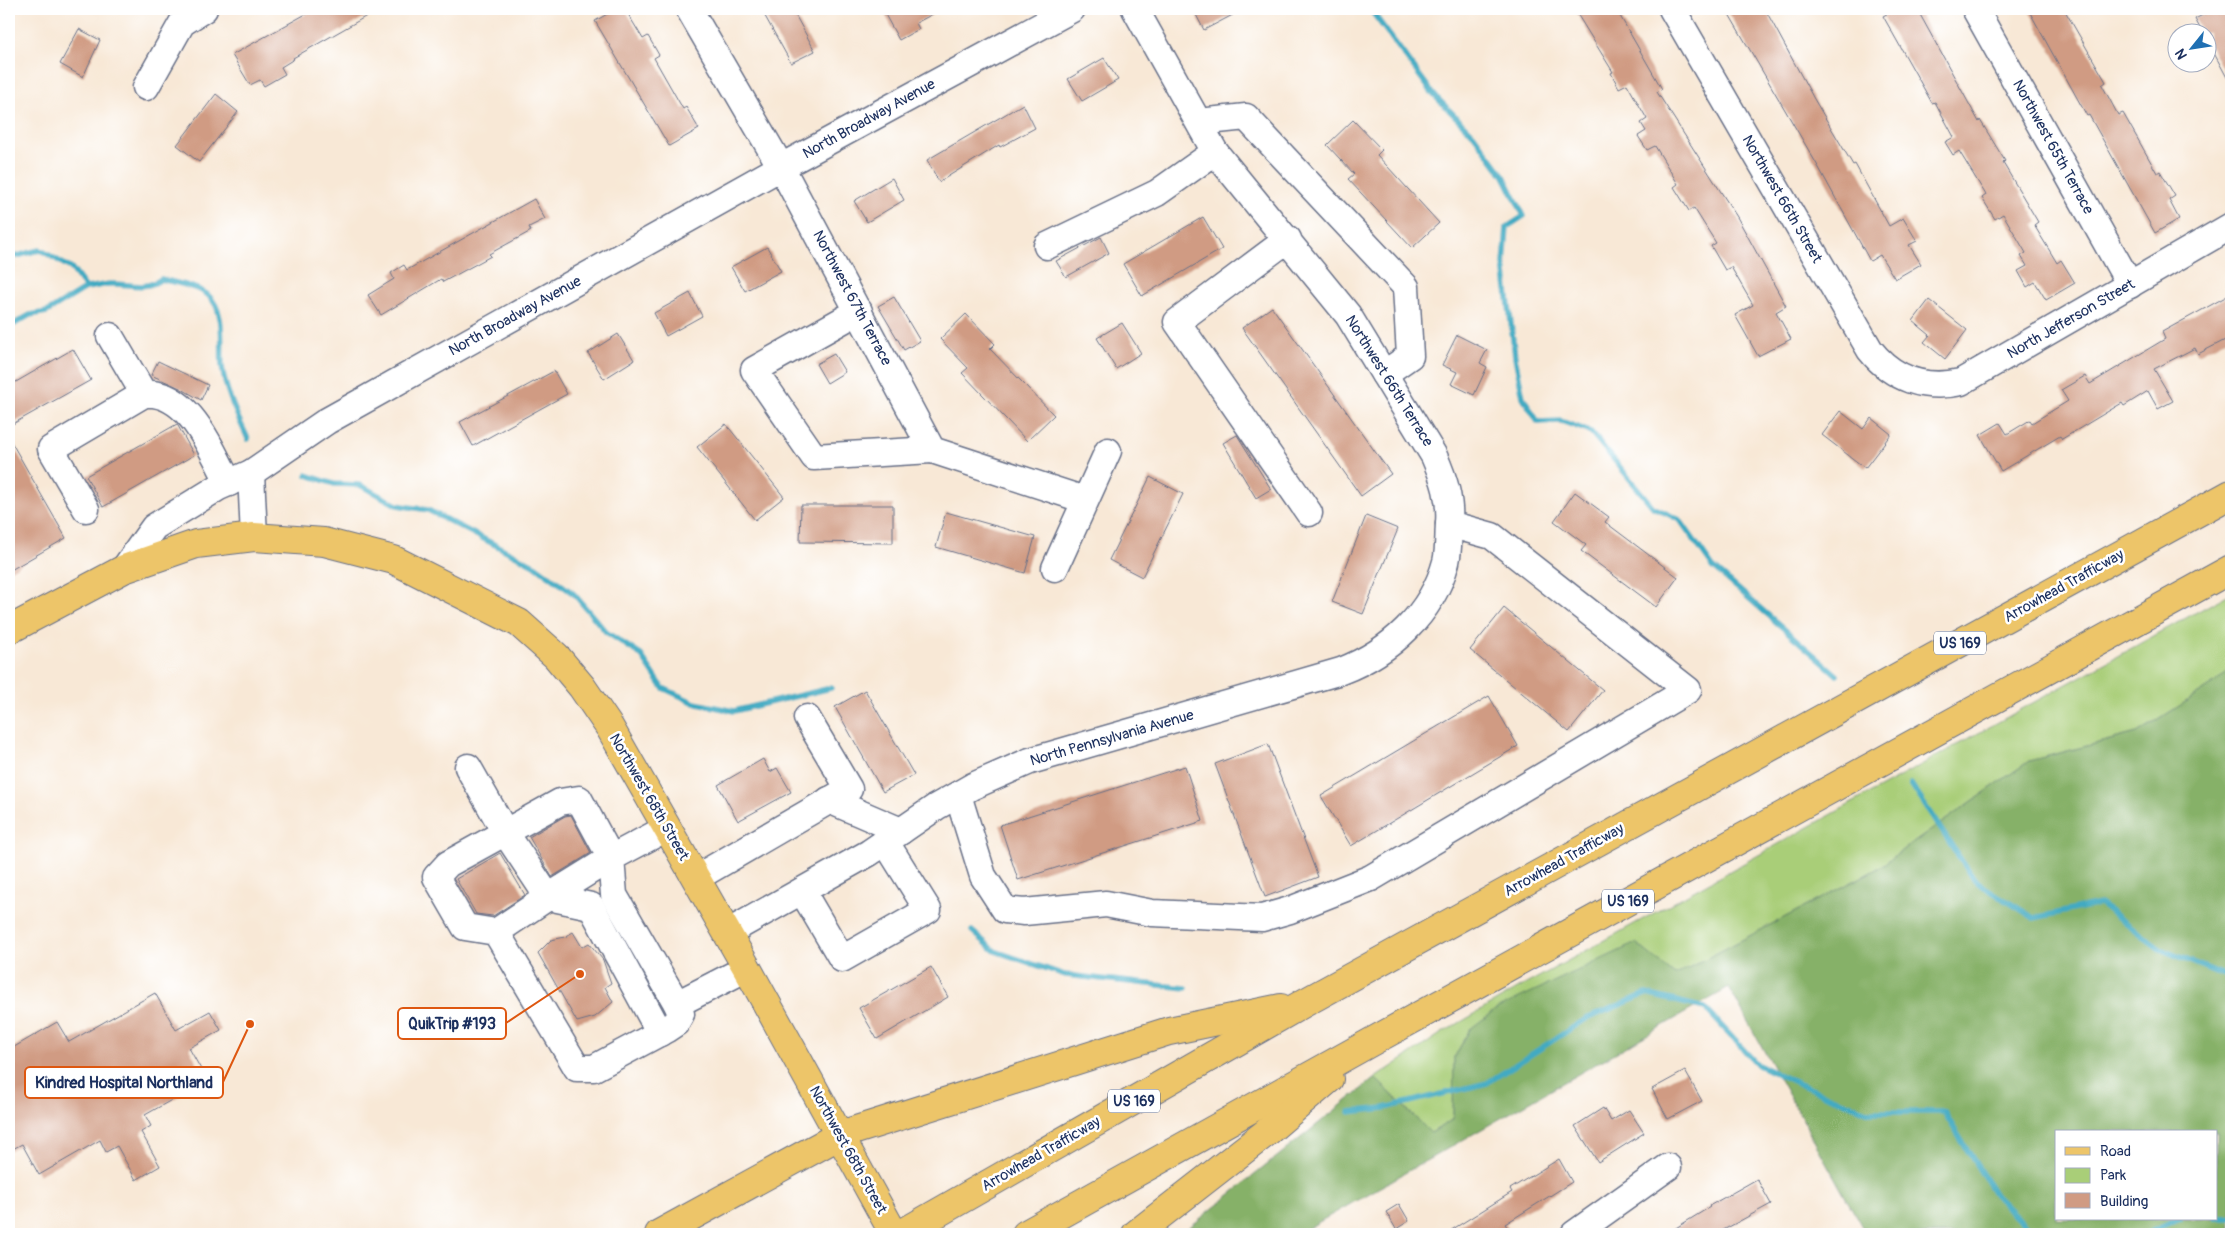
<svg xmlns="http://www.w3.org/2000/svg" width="2240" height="1243" viewBox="0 0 2240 1243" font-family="Pangolin,sans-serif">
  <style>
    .green { fill: #a9ce78; stroke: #627e6b }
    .forest { fill: #86b168; stroke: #507063; fill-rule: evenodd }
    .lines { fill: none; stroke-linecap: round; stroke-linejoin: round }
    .stream { stroke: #42aac2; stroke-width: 5.5 }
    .building { fill: #d09b83 }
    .minor-casing { stroke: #687088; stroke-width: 29 }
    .major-casing { stroke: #687088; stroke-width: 30 }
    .highway-casing { stroke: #687088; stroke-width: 30 }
    .minor { stroke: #fff; stroke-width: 26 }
    .major { stroke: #edc569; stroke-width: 28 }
    .highway { stroke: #edc569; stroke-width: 28 }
    .labels { text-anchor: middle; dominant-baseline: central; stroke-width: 5; stroke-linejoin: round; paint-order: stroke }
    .shield { fill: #fff; stroke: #5f6d8e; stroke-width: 1 }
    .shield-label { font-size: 14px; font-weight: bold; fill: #1b2f5e }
    .street-label { font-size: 15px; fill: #1b2f5e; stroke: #fff }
    .leader { fill: none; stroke: #de5710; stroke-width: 2 }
    .callout-dot { fill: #de5710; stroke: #fff; stroke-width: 2 }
    .callout { fill: #fff; stroke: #de5710; stroke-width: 2 }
    .callout-label { font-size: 16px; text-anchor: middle; font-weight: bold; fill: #1b2f5e }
  </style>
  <rect width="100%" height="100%" fill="#fff"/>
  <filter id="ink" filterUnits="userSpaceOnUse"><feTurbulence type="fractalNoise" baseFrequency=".02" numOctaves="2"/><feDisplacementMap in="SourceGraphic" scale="10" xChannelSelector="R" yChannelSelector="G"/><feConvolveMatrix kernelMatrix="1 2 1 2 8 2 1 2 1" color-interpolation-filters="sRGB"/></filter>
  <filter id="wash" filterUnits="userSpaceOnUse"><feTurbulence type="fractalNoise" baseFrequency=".0096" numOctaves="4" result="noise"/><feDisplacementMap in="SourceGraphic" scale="20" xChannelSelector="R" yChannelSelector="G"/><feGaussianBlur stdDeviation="1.12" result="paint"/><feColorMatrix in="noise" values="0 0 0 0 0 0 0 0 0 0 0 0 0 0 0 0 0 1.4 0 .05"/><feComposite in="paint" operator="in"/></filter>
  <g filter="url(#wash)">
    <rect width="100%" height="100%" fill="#f8e8d6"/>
    <path class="green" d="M2231 593V669L2209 687 2137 733 2029 761 1875 870 1675 975 1470 1029 1454 1058 1453 1119 1431 1133 1375 1078 1442 1033 1526 984Z"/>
    <path class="forest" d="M2231 669V1234H1866L1729 988 1298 1234H1181L1375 1078 1431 1133 1453 1119 1454 1058 1470 1029 1498 1008 1636 943 1675 975 1875 870 2029 761 2137 733 2209 687ZM2056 1132H2216V1219H2056Z"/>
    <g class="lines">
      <g class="stream">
        <path d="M1370 9 1434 95 1474 135 1504 176 1524 216 1507 227 1504 264 1515 357 1523 397 1538 422 1561 421 1591 432 1653 507 1680 520 1713 567 1837 675"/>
        <path d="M9 257C20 257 29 251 41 250L72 269 86 288C94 287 102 285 110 284 127 283 146 291 161 279 175 283 197 286 208 295 227 312 220 345 222 366 225 391 238 417 248 439"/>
        <path d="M9 327 30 315 47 312 86 288"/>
        <path d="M307 475 334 484 360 485 397 505 428 510 536 566 574 594 606 632 641 655 663 688 695 703 734 711 831 688"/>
        <path d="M1911 784 1975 881 2034 918 2100 904 2160 949 2231 978"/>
        <path d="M972 931 995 951 1065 975 1186 988"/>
        <path d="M1349 1112 1385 1108 1487 1083 1586 1019 1646 994 1705 1008 1758 1065 1804 1086 1869 1112H1944L1995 1195 2034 1234"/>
        <path d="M2216 1218H2231"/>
        <path d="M2146 1234 2180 1219"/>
      </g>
    </g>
    <g id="blocks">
      <g class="building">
        <path d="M315 9H379L293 58 294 59 281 67 285 74 264 86 260 80 250 85 232 55Z"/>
        <path d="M616 9H625L643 39 648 36 659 55 654 58 683 109 686 107 699 129 669 146 595 21Z"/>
        <path d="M761 9H792L815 51 791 63Z"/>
        <path d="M882 9H942L916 23 919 29 899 40Z"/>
        <path d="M1193 9H1244L1204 30Z"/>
        <path d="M1574 9H1616L1662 89 1657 92 1737 217 1786 306 1776 312 1791 339 1758 356 1735 315 1753 305 1731 267 1725 270 1711 246 1716 243 1694 208 1689 211 1674 187 1678 184 1655 146 1647 150 1638 136 1646 131 1641 123 1647 119 1627 84 1619 88 1611 73 1613 72Z"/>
        <path d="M1726 9H1765L1814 99 1853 165 1855 164 1889 226 1903 218 1917 241 1909 245 1921 264 1895 279 1880 255 1870 261 1819 168Z"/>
        <path d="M1896 9H1917L1979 122 1980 120 2005 161 2003 163 2038 222 2034 225 2057 263 2061 260 2075 283 2046 300 2035 282 2027 287 2018 271 2027 266 2021 256 2026 253 2003 214 1995 219 1982 198 1986 195 1959 151 1953 155 1945 142 1954 137 1935 102 1932 103 1883 16Z"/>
        <path d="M2028 9H2064L2106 82 2102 85 2118 115 2123 113 2157 173 2160 171 2175 196 2169 200 2179 219 2155 233 2089 115 2087 116Z"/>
        <path d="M2214 9H2231V85L2208 42V32H2202L2195 19Z"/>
        <path d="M79 29 100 40 83 77 60 64Z"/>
        <path d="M1104 58 1118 80 1082 101 1068 79Z"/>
        <path d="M216 94 238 112 199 162 177 145Z"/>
        <path d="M1023 104 1035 128 1000 147 999 145 939 182 927 160Z"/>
        <path d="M1353 120 1382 150 1377 155 1439 223 1412 248 1348 179 1354 174 1327 145Z"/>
        <path d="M892 178 904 200 867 222 854 201Z"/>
        <path d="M534 199 545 219 529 227 531 231 489 254 491 256 443 282 441 279 381 315 368 295 394 279 391 273 404 265 407 270Z"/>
        <path d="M1203 217 1222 249 1142 296 1123 264Z"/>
        <path d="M1101 237 1109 253 1066 277 1056 261Z"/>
        <path d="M767 247 781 271 745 291 731 267Z"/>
        <path d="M690 293 702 316 666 336 654 313Z"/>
        <path d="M2231 294V337L2198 354 2195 348 2154 369 2173 401 2158 409 2148 391 2124 406 2122 403 2062 439 2060 436 2001 471 1980 435 2000 423 2007 434 2030 420 2032 423 2068 401 2061 390 2085 376 2090 384 2165 339 2162 332Z"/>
        <path d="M894 297 920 341 904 350 878 306Z"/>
        <path d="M1929 300 1967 330 1945 359 1924 342 1930 335 1913 321Z"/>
        <path d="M1272 307 1391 474 1361 496 1242 328Z"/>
        <path d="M966 314 995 344 990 349 1054 415 1027 441 962 373 968 368 940 339Z"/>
        <path d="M1122 323 1141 353 1116 369 1097 338Z"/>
        <path d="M618 334 634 360 604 379 588 353Z"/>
        <path d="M1457 335 1487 350 1480 363 1487 367 1474 395 1451 384 1457 372 1442 365Z"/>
        <path d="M73 349 91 380 9 426V386Z"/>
        <path d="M834 354 845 372 827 383 816 364Z"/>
        <path d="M158 361 208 385 201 400 180 388 151 375Z"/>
        <path d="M554 371 567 394 473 446 460 422Z"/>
        <path d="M1840 411 1863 429 1871 418 1891 434 1865 468 1822 435Z"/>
        <path d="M177 424 194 455 103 507 86 476Z"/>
        <path d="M726 424 784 497 755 520 697 447Z"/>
        <path d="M1237 435 1271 489 1256 498 1223 443Z"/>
        <path d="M9 438 66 538 9 571Z"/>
        <path d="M1150 477 1183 494 1142 577 1109 560Z"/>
        <path d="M1575 492 1609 517 1605 522 1678 577 1656 607 1581 551 1586 545 1554 521Z"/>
        <path d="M801 505H893V543L800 542Z"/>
        <path d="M946 512 1035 537 1025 573 936 547Z"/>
        <path d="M1366 516 1398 529 1363 614 1332 602Z"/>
        <path d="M1504 608 1603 690 1569 732 1470 650Z"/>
        <path d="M865 690 914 775 883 792 835 707Z"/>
        <path d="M1489 696 1518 746 1351 846 1321 796Z"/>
        <path d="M1268 744 1318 877 1265 897 1215 764Z"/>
        <path d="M763 759 770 772 777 768 791 792 738 821 718 785Z"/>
        <path d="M1185 766 1203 821 1018 880 1000 825Z"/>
        <path d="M571 815 591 853 552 877 529 837 565 816Z"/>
        <path d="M500 853 525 895 493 916 476 914 456 879Z"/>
        <path d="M573 932 582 947 589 943 603 960 611 983 605 987 613 1002 595 1017 577 1022 538 953 551 940 565 937Z"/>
        <path d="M931 967 948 997 877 1039 859 1008Z"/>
        <path d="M155 993 176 1030 210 1011 221 1030 189 1048 207 1080 145 1115 151 1126 141 1132 160 1166 136 1180 117 1146 106 1152 100 1140 39 1175 22 1144 9 1151V1050L57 1022 69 1042Z"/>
        <path d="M1685 1071 1702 1101 1668 1119 1652 1089Z"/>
        <path d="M1603 1108 1611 1121 1629 1110 1644 1133 1598 1162 1575 1126Z"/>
        <path d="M1559 1159 1572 1182 1505 1224 1508 1228 1498 1234H1445L1512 1192 1510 1189Z"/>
        <path d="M1757 1179 1771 1204 1716 1234H1666L1710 1207 1709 1206Z"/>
        <path d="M1399 1204 1409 1221 1396 1229 1386 1212Z"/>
      </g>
    </g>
  </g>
  <g filter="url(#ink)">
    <use href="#blocks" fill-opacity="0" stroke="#687088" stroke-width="1"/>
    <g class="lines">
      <g class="minor-casing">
        <g id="minor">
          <path d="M689 9 781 167 932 450 1085 500"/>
          <path d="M1672 9 1870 350C1893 379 1925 390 1961 382L2231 226"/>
          <path d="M1975 9 2130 285"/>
          <path d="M146 87 182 23 204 9"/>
          <path d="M1199 122 1246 117 1406 287 1410 356 1384 374"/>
          <path d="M1288 239 1177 322 1309 513"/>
          <path d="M1047 246 1157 193 1215 152"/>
          <path d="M859 311 754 370 814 457 932 450"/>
          <path d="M110 336 144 394"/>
          <path d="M251 473 254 537"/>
          <path d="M86 509 51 449 144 394C189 390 211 450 229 483"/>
          <path d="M1055 568 1108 451"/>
          <path d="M124 569 154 527 219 487 251 473 327 421 781 167 1072 9"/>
          <path d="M468 767 505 832 548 897 591 906 660 1033"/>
          <path d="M958 795 983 876 1005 910 1024 912 1106 904 1152 913 1262 918 1290 910 1371 878 1688 690 1492 536 1449 524C1451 499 1444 479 1434 456L1348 315 1215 152 1135 9"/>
          <path d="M829 800 901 831"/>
          <path d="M696 878 849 789 807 718"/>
          <path d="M802 891 842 959 928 910 885 841"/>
          <path d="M496 932 548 897 611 858 614 895 677 1004 681 1014 676 1023 667 1029 594 1068H577L496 932 465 927 436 877 448 864 560 802 579 799 611 858 667 828"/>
          <path d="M727 933 869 853 936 807 973 786 1030 761 1341 671C1390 652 1432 614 1446 562 1449 550 1448 536 1449 524"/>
          <path d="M677 1004 747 968"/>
          <path d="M1574 1234 1668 1167"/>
        </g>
      </g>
      <g class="major-casing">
        <path id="major" d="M9 630 124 569 196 544 254 537 324 542 394 560 519 623 556 656 582 687 610 728 747 968 894 1234"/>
      </g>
      <g class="highway-casing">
        <g id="highway">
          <path d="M659 1234 840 1135 1169 1031 1281 1008"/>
          <path d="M901 1234 1304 1003 2231 494"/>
          <path d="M1026 1234 1373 1041 2231 569"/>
          <path d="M1136 1234 1267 1132 1329 1079"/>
        </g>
      </g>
      <use href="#minor" class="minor"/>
      <use href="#major" class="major"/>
      <use href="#highway" class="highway"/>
    </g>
  </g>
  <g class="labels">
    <g class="shield">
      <rect x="1934" y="631.5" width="52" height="23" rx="4"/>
      <rect x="1602" y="889.5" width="52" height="23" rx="4"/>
      <rect x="1108" y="1089.5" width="52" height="23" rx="4"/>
    </g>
    <g class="shield-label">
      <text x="1960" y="643">US 169</text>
      <text x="1628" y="901">US 169</text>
      <text x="1134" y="1101">US 169</text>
    </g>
    <g class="street-label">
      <text transform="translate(869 119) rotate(-29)">North Broadway Avenue</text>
      <text transform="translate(2053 147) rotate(61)">Northwest 65th Terrace</text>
      <text transform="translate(1782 199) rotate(60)">Northwest 66th Street</text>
      <text transform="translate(852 298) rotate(62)">Northwest 67th Terrace</text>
      <text transform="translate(515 316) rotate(-29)">North Broadway Avenue</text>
      <text transform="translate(2071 319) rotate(-30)">North Jefferson Street</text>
      <text transform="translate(1389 381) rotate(58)">Northwest 66th Terrace</text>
      <text transform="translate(2064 586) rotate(-29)">Arrowhead Trafficway</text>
      <text transform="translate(1112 738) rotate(-16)">North Pennsylvania Avenue</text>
      <text transform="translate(649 797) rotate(60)">Northwest 68th Street</text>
      <text transform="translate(1564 860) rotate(-29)">Arrowhead Trafficway</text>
      <text transform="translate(848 1150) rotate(61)">Northwest 68th Street</text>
      <text transform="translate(1041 1154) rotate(-30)">Arrowhead Trafficway</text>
    </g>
  </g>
  <path class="leader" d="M580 974L506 1023M250 1024L223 1082"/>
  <g class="callout-dot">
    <circle cx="580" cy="974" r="5"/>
    <circle cx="250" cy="1024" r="5"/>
  </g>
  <g class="callout">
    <rect x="398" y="1008" width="108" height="31" rx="5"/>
    <rect x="25" y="1067" width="198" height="31" rx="5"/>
  </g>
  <g class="callout-label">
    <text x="452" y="1029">QuikTrip #193</text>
    <text x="124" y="1088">Kindred Hospital Northland</text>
  </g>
  <rect width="2240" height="1243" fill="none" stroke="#fff" stroke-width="30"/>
  <rect x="2055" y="1130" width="162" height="90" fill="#ffffff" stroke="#a4acbf"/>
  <rect x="2065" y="1147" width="25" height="8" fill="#edc569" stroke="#a4acbf"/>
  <text x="2100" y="1156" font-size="15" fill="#1b2f5e">Road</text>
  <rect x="2065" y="1168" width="25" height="15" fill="#a9ce78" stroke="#a4acbf"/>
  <text x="2100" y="1180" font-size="15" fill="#1b2f5e">Park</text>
  <rect x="2065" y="1193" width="25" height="15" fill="#d09b83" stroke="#a4acbf"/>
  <text x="2100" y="1206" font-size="15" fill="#1b2f5e">Building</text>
  <g transform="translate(2192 48) rotate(240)"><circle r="24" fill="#ffffff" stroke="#a4acbf"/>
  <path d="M0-4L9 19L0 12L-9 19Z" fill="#1f6fb2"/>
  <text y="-8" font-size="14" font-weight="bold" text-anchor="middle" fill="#1b2f5e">N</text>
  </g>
</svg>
